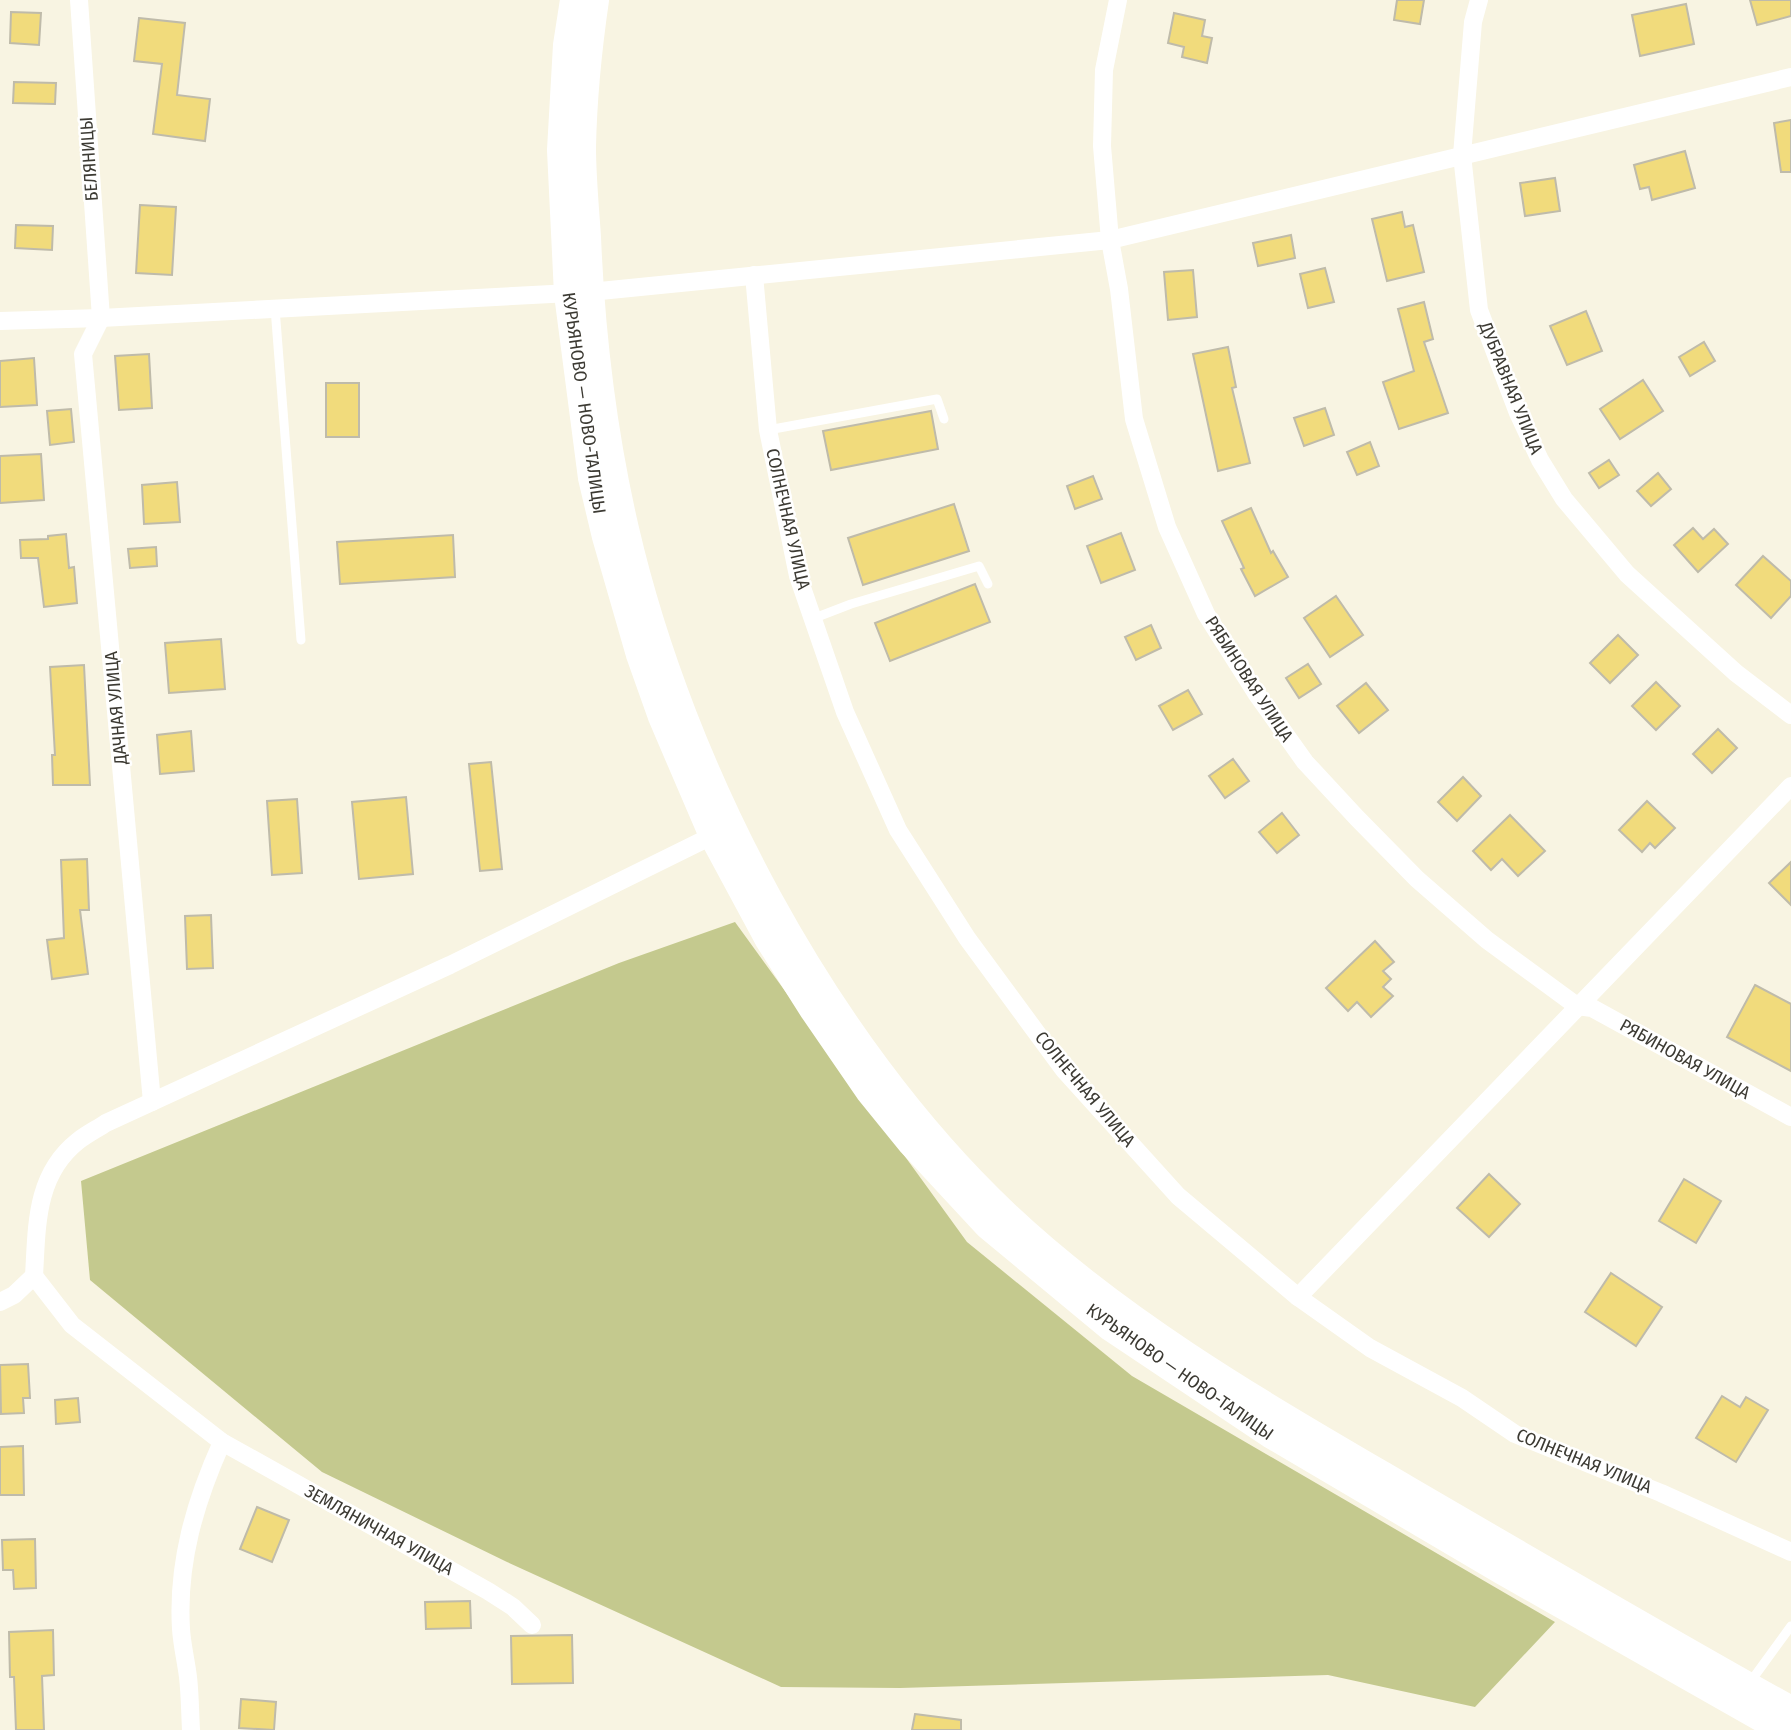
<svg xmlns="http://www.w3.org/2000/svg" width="1791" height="1730" viewBox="0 0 1791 1730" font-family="'Fira Sans Condensed',sans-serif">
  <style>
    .green { fill: #c4c98e }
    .building { fill: #f1db7c; stroke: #bfbbaa; stroke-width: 2 }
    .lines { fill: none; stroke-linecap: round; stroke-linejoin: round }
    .lane { stroke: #fff; stroke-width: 9 }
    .street { stroke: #fff; stroke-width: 18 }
    .secondary { stroke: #fff; stroke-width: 26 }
    .labels { text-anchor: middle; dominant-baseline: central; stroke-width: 5; stroke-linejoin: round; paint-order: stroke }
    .street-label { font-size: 18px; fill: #3c3a33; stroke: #fff }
  </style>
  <rect width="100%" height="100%" fill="#f8f4e2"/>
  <path class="green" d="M735 922 967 1242 1132 1376 1555 1622 1475 1707 1328 1675 900 1688 781 1687 507 1562 322 1472 90 1280 81 1181 619 963Z"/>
  <g class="building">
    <path d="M1397 0H1424L1420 24 1394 20Z"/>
    <path d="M1750 0H1791V16L1757 25Z"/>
    <path d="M1686 4 1694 44 1640 56 1632 15Z"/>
    <path d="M11 12 41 13 39 45 10 43Z"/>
    <path d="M1174 13 1205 20 1202 36 1212 38 1207 63 1182 57 1184 47 1168 43Z"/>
    <path d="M139 18 185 23 177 95 210 99 205 141 153 134 162 64 134 61Z"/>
    <path d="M14 82 56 83 55 104 13 103Z"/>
    <path d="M1791 120V172H1781L1774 123Z"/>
    <path d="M1685 151 1695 188 1652 200 1649 187 1640 189 1634 165Z"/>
    <path d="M1555 178 1560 211 1525 216 1520 183Z"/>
    <path d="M140 205 176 207 172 275 136 273Z"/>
    <path d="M1402 212 1405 227 1413 225 1424 272 1387 281 1372 219Z"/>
    <path d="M16 225 53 226 52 250 15 248Z"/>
    <path d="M1291 235 1295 258 1258 266 1253 243Z"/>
    <path d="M1325 268 1334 302 1308 308 1300 274Z"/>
    <path d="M1193 270 1197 317 1168 320 1164 272Z"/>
    <path d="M1424 302 1433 339 1424 342 1448 413 1399 429 1383 382 1414 371 1398 309Z"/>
    <path d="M1586 311 1602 351 1567 365 1550 326Z"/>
    <path d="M1704 342 1715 361 1690 376 1679 357Z"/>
    <path d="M1228 347 1236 387 1232 388 1250 463 1218 471 1193 354Z"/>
    <path d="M149 354 152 408 119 410 115 356Z"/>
    <path d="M34 358 37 405 0 407V361Z"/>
    <path d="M1643 380 1663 411 1620 439 1600 409Z"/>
    <rect x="326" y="383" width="33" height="54"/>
    <path d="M1325 408 1334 435 1304 446 1294 418Z"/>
    <path d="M71 409 74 442 50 445 47 411Z"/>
    <path d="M931 411 938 449 831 470 823 431Z"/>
    <path d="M1370 442 1379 466 1357 475 1347 452Z"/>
    <path d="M41 454 44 500 0 503V456Z"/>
    <path d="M1609 460 1619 475 1599 488 1589 473Z"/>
    <path d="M1658 473 1671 489 1651 506 1637 491Z"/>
    <path d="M1093 476 1102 499 1075 509 1067 486Z"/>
    <path d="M177 482 180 522 144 524 142 485Z"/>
    <path d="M954 504 969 551 863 585 848 538Z"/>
    <path d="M1251 508 1271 553 1273 551 1288 577 1255 596 1241 569 1244 568 1222 521Z"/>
    <path d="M1693 528 1703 539 1714 529 1728 544 1698 572 1674 545Z"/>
    <path d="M1121 533 1135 570 1101 583 1087 546Z"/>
    <path d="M66 534 69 568 74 567 77 603 44 607 38 558H21L20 540 48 539V536Z"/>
    <path d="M453 535 455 577 340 584 337 542Z"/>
    <path d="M156 547 157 566 130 568 128 549Z"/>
    <path d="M1763 556 1791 581V596L1771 618 1736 585Z"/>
    <path d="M975 584 990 622 890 661 875 623Z"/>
    <path d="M1336 596 1363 635 1330 657 1304 618Z"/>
    <path d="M1151 625 1161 648 1136 660 1125 637Z"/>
    <path d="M1618 635 1638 655 1610 683 1590 663Z"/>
    <path d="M221 639 225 689 169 693 165 643Z"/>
    <path d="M1308 664 1321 684 1299 698 1286 678Z"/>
    <path d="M84 665 90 785H53L52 755H55L50 667Z"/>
    <path d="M1656 682 1680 706 1656 730 1632 706Z"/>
    <path d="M1366 683 1388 710 1359 733 1337 706Z"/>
    <path d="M1188 690 1202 714 1173 730 1159 706Z"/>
    <path d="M1718 729 1737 748 1712 773 1693 754Z"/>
    <path d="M191 731 194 771 160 774 157 735Z"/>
    <path d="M1233 759 1249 781 1225 798 1209 776Z"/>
    <path d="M491 762 502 869 480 871 469 764Z"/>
    <path d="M1463 777 1481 796 1457 821 1438 802Z"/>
    <path d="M406 797 413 874 359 879 352 802Z"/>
    <path d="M297 799 302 873 272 875 267 801Z"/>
    <path d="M1647 801 1675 828 1655 848 1650 843 1642 852 1619 830Z"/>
    <path d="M1282 813 1299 835 1277 853 1259 832Z"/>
    <path d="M1510 815 1545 851 1518 876 1502 859 1491 870 1473 851Z"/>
    <path d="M87 859 89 910H80L88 974 52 979 47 940 64 938 61 860Z"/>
    <path d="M1791 862V905L1769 883Z"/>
    <path d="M211 915 213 968 187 969 185 916Z"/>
    <path d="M1375 941 1394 962 1383 971 1391 979 1383 987 1393 996 1371 1017 1357 1002 1348 1011 1326 988Z"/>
    <path d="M1755 985 1791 1004V1071L1727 1037Z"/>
    <path d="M1489 1174 1520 1204 1489 1237 1457 1208Z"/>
    <path d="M1684 1179 1721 1201 1696 1243 1659 1221Z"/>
    <path d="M1611 1273 1662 1307 1636 1346 1585 1312Z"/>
    <path d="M28 1364 30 1398H23L24 1413 1 1414 0 1365Z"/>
    <path d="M1722 1396 1740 1407 1746 1397 1768 1410 1736 1462 1696 1438Z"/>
    <path d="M78 1398 80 1422 56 1424 55 1400Z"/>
    <path d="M23 1446 24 1495H0V1447Z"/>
    <path d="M257 1507 289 1520 272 1562 240 1549Z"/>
    <path d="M35 1539 36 1588 14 1589 13 1570H3L2 1540Z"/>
    <path d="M470 1601 471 1628 426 1629 425 1602Z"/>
    <path d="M53 1630 54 1675 42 1676 44 1730H16L14 1677H10L9 1632Z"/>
    <path d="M572 1635 573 1683 512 1684 511 1636Z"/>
    <path d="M241 1699 276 1702 274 1730 239 1728Z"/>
    <path d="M915 1714 961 1720V1730H912Z"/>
  </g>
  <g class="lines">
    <g class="lane">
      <path d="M275 308 301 640"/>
      <path d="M768 430 937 399 944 419"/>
      <path d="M812 619 851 604 979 566 988 584"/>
      <path d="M1751 1681 1791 1626"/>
    </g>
    <g class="street">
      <path d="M79 0 101 318"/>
      <path d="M1118 0 1104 70 1102 146 1110 240 1119 289 1134 419 1167 527 1206 614 1256 693 1305 762 1357 818 1417 879 1487 940 1577 1006 1592 1008 1791 1117"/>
      <path d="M1479 0 1473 22 1462 155 1479 310 1518 413 1540 460 1564 499 1627 574 1736 673 1791 715"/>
      <path d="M754 275 768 430 798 576 845 712 898 830 967 938 1064 1070 1178 1196 1298 1297 1370 1348 1462 1398 1515 1434 1661 1493 1791 1552"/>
      <path d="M101 318 83 354 152 1102"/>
      <path d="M0 321 101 318 590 292 1110 240 1791 77"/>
      <path d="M34 1276C37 1226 35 1175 78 1141 87 1134 97 1129 106 1123L450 965 720 832"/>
      <path d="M34 1276 72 1325 222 1442 488 1591 513 1607 532 1625"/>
      <path d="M1298 1297 1791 786"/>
      <path d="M0 1302 14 1295 34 1276"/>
      <path d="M191 1730C190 1712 190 1694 188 1677 186 1661 182 1645 181 1629 177 1563 195 1502 222 1442"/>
    </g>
    <g class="secondary">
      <path d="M573 0 566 45 560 150 567 294 591 478 605 537 639 655 661 717 712 836 768 940 813 1011 868 1091 911 1144 987 1226 1110 1328 1270 1435 1501 1571 1781 1730"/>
      <path d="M596 0C589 48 584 98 583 147 583 177 586 207 588 237 592 335 604 434 626 529 682 771 825 1043 1006 1214 1125 1326 1268 1407 1408 1489 1535 1563 1662 1637 1791 1709"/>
    </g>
  </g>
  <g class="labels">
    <g class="street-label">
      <text transform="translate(89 159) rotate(-94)">БЕЛЯНИЦЫ</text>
      <text transform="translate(1511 388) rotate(68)">ДУБРАВНАЯ УЛИЦА</text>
      <text transform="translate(584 403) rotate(82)">КУРЬЯНОВО — НОВО-ТАЛИЦЫ</text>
      <text transform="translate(788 519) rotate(77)">СОЛНЕЧНАЯ УЛИЦА</text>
      <text transform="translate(1249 679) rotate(57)">РЯБИНОВАЯ УЛИЦА</text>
      <text transform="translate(116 708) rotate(-95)">ДАЧНАЯ УЛИЦА</text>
      <text transform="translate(1685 1059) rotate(29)">РЯБИНОВАЯ УЛИЦА</text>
      <text transform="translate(1085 1089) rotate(50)">СОЛНЕЧНАЯ УЛИЦА</text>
      <text transform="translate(1180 1372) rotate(35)">КУРЬЯНОВО — НОВО-ТАЛИЦЫ</text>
      <text transform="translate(1584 1461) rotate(22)">СОЛНЕЧНАЯ УЛИЦА</text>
      <text transform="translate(379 1530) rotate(29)">ЗЕМЛЯНИЧНАЯ УЛИЦА</text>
    </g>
  </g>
</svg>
